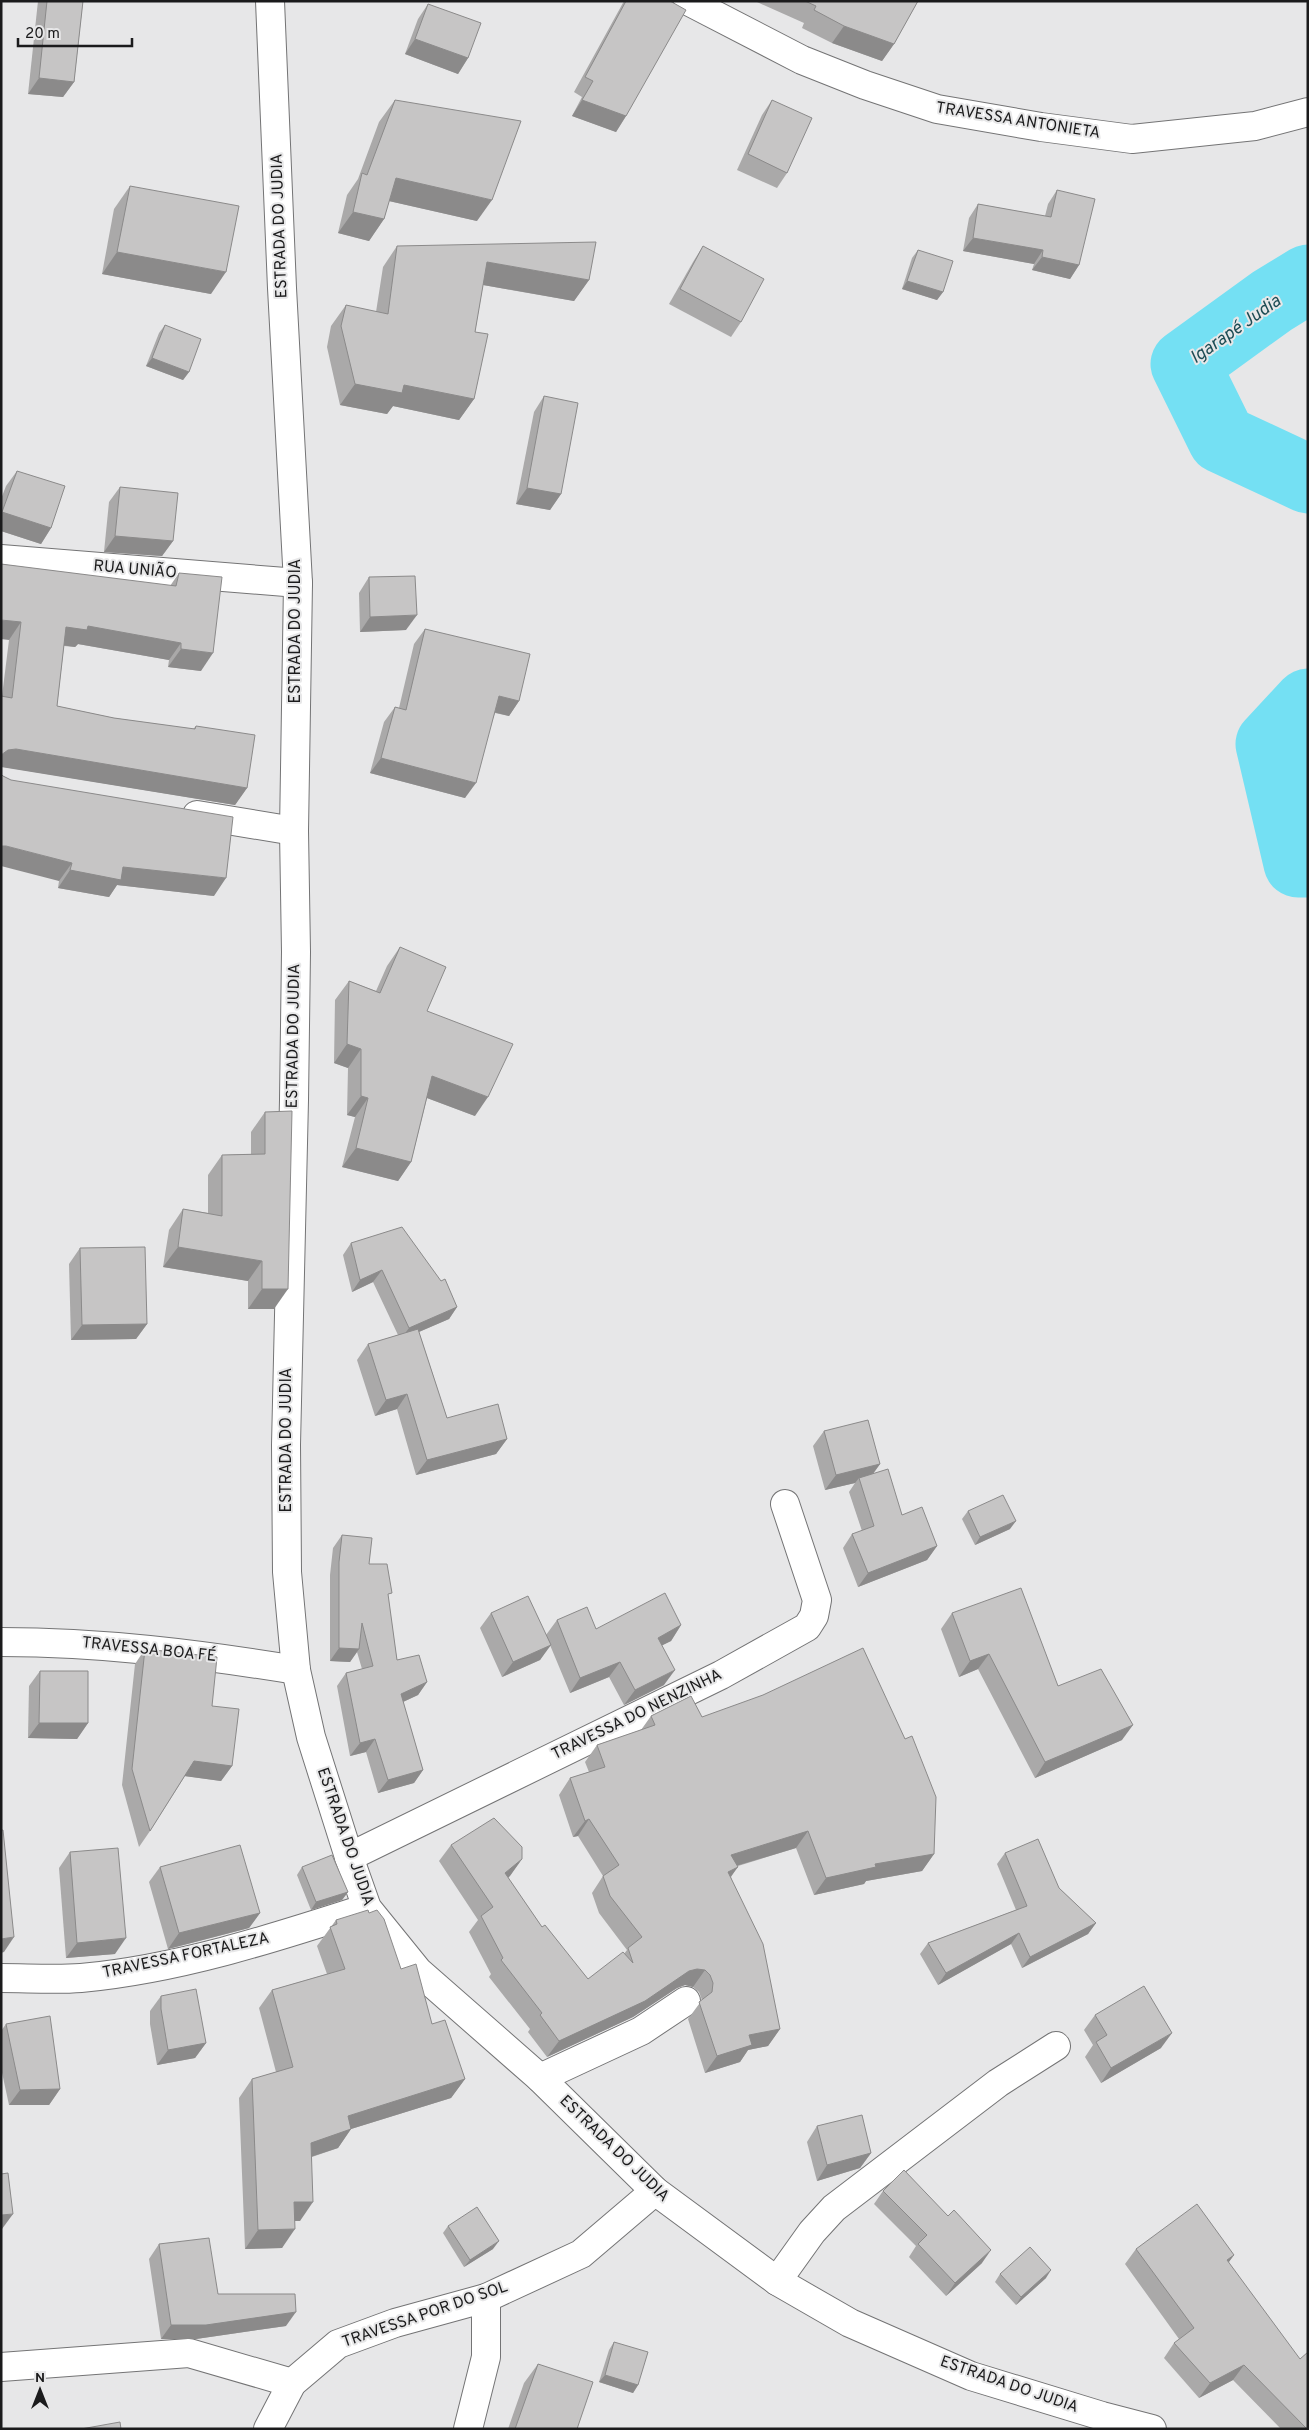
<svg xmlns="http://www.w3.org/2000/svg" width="1309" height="2430" viewBox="0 0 1309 2430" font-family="Overpass,sans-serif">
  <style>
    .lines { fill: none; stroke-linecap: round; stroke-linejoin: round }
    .river { stroke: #74e0f3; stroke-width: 69 }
    .street-casing { stroke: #747475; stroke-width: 30 }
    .street { stroke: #fff; stroke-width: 28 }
    .wall { fill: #aaa9a9 }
    .shaded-wall { fill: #8b8a8a }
    .building { fill: #c6c5c5; stroke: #8b8a8a }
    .labels { text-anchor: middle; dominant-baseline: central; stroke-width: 4; stroke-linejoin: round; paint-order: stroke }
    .street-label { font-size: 16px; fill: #1b1b1c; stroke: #e7e7e8 }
    .water-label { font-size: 18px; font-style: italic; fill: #1c4c54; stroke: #e7e7e8 }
  </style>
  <rect width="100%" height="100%" fill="#e7e7e8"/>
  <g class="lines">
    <g class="river">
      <path d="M1308 279 1272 301 1185 364 1222 439 1308 479"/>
      <path d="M1308 703 1270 744 1298 863H1308"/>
    </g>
    <g class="street-casing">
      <g id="street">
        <path d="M270 1 282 288 298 583 294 831 296 952 294 1100 286 1445 287 1572 296 1670 311 1737 349 1857 367 1908 418 1971 540 2078 655 2191 777 2281 850 2323 971 2376 1102 2416 1152 2429"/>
        <path d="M688 1 802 60 865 85 937 109 1041 127 1132 139 1255 126 1308 112"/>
        <path d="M1 559 298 583"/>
        <path d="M197 815 294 831"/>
        <path d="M1 1642C101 1642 198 1654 296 1670"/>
        <path d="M349 1857 721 1675 807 1627 814 1616 817 1600 785 1504"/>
        <path d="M1 1978C27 1978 55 1980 81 1978 179 1969 274 1938 367 1908"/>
        <path d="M540 2078 641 2031 686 2001"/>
        <path d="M777 2281 812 2232 834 2208 998 2083 1056 2046"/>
        <path d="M1 2367 189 2353 292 2383"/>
        <path d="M268 2429 292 2383 338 2344 395 2323 486 2298 581 2254 655 2191"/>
        <path d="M468 2429 486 2357V2298"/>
      </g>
    </g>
    <use href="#street" class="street"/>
  </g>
  <g class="wall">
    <path d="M38 1H83L74 82 63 97 28 94Z"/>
    <path d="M624 1H670L626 116 616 132 572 116 582 97 574 92Z"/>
    <path d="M758 1H918L894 44 882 61 832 43 802 28 804 23 757 2Z"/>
    <path d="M428 4 468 58 458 74 405 54 418 19Z"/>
    <path d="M395 100 477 221 389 201 384 219 369 241 338 233 347 195 358 179 379 122Z"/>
    <path d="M772 100 787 173 777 188 737 170 762 115Z"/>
    <path d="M130 186 211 294 102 274 114 209Z"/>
    <path d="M1057 190 1079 265 1070 279 1032 270 1034 264 963 251 969 218 978 204 1045 216 1048 204Z"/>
    <path d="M397 246 589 280 574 301 483 285 475 332 474 399 459 420 393 406 387 414 340 405 327 347 331 326 346 305 376 312 383 267Z"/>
    <path d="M703 246 741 322 731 337 669 304 693 262Z"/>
    <path d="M918 250 943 292 937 300 902 289 912 258Z"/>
    <path d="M165 325 189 372 183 380 146 366 159 333Z"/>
    <path d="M544 396 561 494 550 510 516 504 534 412Z"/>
    <path d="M17 471 51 528 41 544 1 531V499L6 486Z"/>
    <path d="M120 487 173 541 162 556 104 552 109 502Z"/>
    <path d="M1 564 170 586 179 573 201 671 168 667 169 660 78 644 75 647 64 646 57 706 114 718 193 729 196 726 247 788 235 805 4 767 2 696 9 640Z"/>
    <path d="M369 577 406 630 360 632 359 593Z"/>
    <path d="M425 629 519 701 509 716 495 713 465 798 370 773 384 722 395 707 399 708 414 644Z"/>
    <path d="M3 776 214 896 117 885 109 897 58 888 59 881Z"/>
    <path d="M400 947 427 1011 475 1116 427 1098 411 1162 398 1181 342 1167 355 1117 347 1115 348 1068 334 1063 335 1000 349 981 376 991 387 966Z"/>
    <path d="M265 1112 274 1309H248V1281L163 1267 169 1230 183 1209 208 1213V1175L222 1155 251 1154V1132Z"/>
    <path d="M351 1243 457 1307 449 1319 419 1332 447 1418 507 1439 496 1454 416 1475 397 1409 375 1416 357 1360 368 1344 398 1335 373 1282 352 1292 343 1255Z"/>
    <path d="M80 1248 147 1324 136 1339 71 1340 69 1264Z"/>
    <path d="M824 1431 880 1464 873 1474 902 1515 937 1546 927 1560 858 1587 843 1548 852 1534 862 1531 849 1492 855 1483 825 1490 813 1446Z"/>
    <path d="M968 1511 1010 1529 975 1545 962 1519Z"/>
    <path d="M342 1535 369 1564 388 1598 397 1660 427 1682 418 1695 403 1702 423 1770 414 1783 378 1793 366 1752 350 1756 337 1686 346 1673 362 1669 357 1652 350 1662 330 1661V1575L333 1548Z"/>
    <path d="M491 1613 546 1635 557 1620 596 1629 681 1625 671 1641 662 1645 664 1685 624 1705 609 1677 570 1693 550 1645 540 1660 502 1677 480 1628Z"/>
    <path d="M952 1613 1058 1686 1122 1740 1035 1778 978 1669 959 1677 941 1629Z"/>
    <path d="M145 1649 212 1706 232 1766 221 1781 185 1776 150 1831 139 1847 122 1785 135 1664Z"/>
    <path d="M40 1671 88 1723 77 1739 28 1738 29 1686Z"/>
    <path d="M651 1716 702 1717 934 1854 922 1871 866 1881 864 1884 814 1895 796 1848 738 1866 731 1877 780 2029 768 2046 748 2050 740 2062 705 2073 688 2019 702 2000 699 1992 693 1987 685 1985 677 1988 633 2017 547 2057 528 2032 530 2029 489 1977 491 1974 469 1932 478 1920 439 1861 451 1845 522 1859 508 1878 542 1927 588 1979 624 1954 627 1950 599 1913 592 1893 603 1876 578 1836 573 1837 559 1795 570 1778 589 1772 585 1762 597 1745 641 1730Z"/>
    <path d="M70 1852 115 1954 66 1958 59 1868Z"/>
    <path d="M1005 1853 1059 1888 1096 1923 1088 1934 1022 1968 1011 1944 938 1985 920 1954 928 1943 1016 1910 997 1864Z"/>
    <path d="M160 1867 260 1913 249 1928 168 1949 149 1882Z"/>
    <path d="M302 1867 348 1892 342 1900 311 1910 297 1875Z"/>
    <path d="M369 1913 432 2024 465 2079 451 2098 351 2129 338 2148 312 2157 300 2221H295L282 2248 245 2249 239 2098 252 2079 276 2072 259 2008 272 1990 327 1974 317 1946 336 1920Z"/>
    <path d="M161 1996 206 2043 195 2058 157 2065 150 2024V2011Z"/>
    <path d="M1095 2015 1161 2048 1101 2083 1085 2057 1093 2045 1084 2030Z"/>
    <path d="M6 2024 60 2089 49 2105H9L1 2068V2031Z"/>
    <path d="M817 2126 871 2153 860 2168 817 2181 807 2142Z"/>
    <path d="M883 2191 982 2263 946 2296 909 2257 916 2246 874 2204Z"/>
    <path d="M448 2226 493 2249 464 2267 443 2233Z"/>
    <path d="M159 2244 218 2294 286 2326 196 2339H161L149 2259Z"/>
    <path d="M1136 2249 1234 2255 1228 2263 1308 2429H1281L1233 2380 1199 2398 1164 2358 1174 2343 1179 2339 1125 2264Z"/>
    <path d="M1000 2274 1046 2278 1016 2305 995 2282Z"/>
    <path d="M614 2342 638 2385 633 2393 599 2382 609 2350Z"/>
    <path d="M538 2364 577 2429H508L524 2383Z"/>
  </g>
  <g class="shaded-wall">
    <path d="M844 26 894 44 882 61 832 43Z"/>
    <path d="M415 39 468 58 458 74 405 54Z"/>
    <path d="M39 78 74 82 63 97 28 94Z"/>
    <path d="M582 100 626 116 616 132 572 116Z"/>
    <path d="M396 178 492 200 477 221 380 199Z"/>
    <path d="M353 212 384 219 369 241 338 233Z"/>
    <path d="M973 238 1043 250 1034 264 963 251Z"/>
    <path d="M117 252 226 272 211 294 102 274Z"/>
    <path d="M1042 257 1079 265 1070 279 1032 270Z"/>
    <path d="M487 262 589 280 574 301 472 283Z"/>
    <path d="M907 281 943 292 937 300 902 289Z"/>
    <path d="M152 358 189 372 183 380 146 366Z"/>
    <path d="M355 384 404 385 474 399 459 420 393 406 387 414 340 405Z"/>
    <path d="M527 488 561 494 550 510 516 504Z"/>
    <path d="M2 512 51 528 41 544 1 531V513Z"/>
    <path d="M115 536 173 541 162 556 104 552Z"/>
    <path d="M417 615 406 630 360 632 370 617Z"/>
    <path d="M1 620 21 622 9 640 1 639Z"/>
    <path d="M88 626 181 643 169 660 78 644 75 647 54 644 66 627Z"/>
    <path d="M181 649 213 653 201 671 168 667Z"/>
    <path d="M499 696 519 701 509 716 489 711Z"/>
    <path d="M16 749 247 788 235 805 1 767V755L8 750Z"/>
    <path d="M381 758 476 783 465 798 370 773Z"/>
    <path d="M1 846H6L72 863 59 881 1 866Z"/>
    <path d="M123 867 226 878 214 896 117 885 109 897 58 888 70 870Z"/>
    <path d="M347 1044 361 1049 348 1068 334 1063Z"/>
    <path d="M432 1076 488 1097 475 1116 419 1095Z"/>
    <path d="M361 1096 368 1098 355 1117 347 1115Z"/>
    <path d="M356 1148 411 1162 398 1181 342 1167Z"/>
    <path d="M178 1247 262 1261 248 1281 163 1267Z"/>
    <path d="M382 1270 373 1282 352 1292 360 1280Z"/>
    <path d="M262 1289H288L274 1309H248Z"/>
    <path d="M457 1307 449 1319 400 1340 409 1328Z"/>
    <path d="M147 1324 136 1339 71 1340 82 1325Z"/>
    <path d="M407 1394 397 1409 375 1416 386 1400Z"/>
    <path d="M507 1439 496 1454 416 1475 427 1460Z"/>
    <path d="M880 1464 869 1479 859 1478 855 1483 825 1490 836 1475Z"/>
    <path d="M1016 1521 1010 1529 975 1545 980 1537Z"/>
    <path d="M937 1546 927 1560 858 1587 868 1573Z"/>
    <path d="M681 1625 671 1641 647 1653 658 1638Z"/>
    <path d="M551 1645 540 1660 502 1677 513 1662Z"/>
    <path d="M339 1648 359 1649 350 1662 330 1661Z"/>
    <path d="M989 1654 978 1669 959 1677 970 1661Z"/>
    <path d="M620 1662 609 1677 570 1693 580 1678Z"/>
    <path d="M675 1670 664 1685 624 1705 635 1690Z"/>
    <path d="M427 1682 418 1695 392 1707 401 1694Z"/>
    <path d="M39 1723H88L77 1739 28 1738Z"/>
    <path d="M1133 1725 1122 1740 1035 1778 1045 1762Z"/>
    <path d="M375 1739 366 1752 350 1756 360 1743Z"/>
    <path d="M194 1761 232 1766 221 1781 184 1776Z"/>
    <path d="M423 1770 414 1783 378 1793 388 1780Z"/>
    <path d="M589 1819 578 1836 573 1837 585 1821Z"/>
    <path d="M808 1831 796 1848 719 1871 731 1855Z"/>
    <path d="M934 1854 922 1871 866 1881 864 1884 814 1895 826 1878 875 1864Z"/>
    <path d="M522 1859 510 1876 494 1890 505 1873Z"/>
    <path d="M738 1867 726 1883 728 1872Z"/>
    <path d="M348 1892 342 1900 311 1910 316 1902Z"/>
    <path d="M260 1913 249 1928 168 1949 179 1933Z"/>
    <path d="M1096 1923 1088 1934 1022 1968 1030 1957Z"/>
    <path d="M1019 1933 1011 1944 938 1985 946 1973Z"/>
    <path d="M14 1937 4 1952 1 1953V1939Z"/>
    <path d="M126 1938 115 1954 66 1958 77 1943Z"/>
    <path d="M697 1969 705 1970 693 1987 685 1985 677 1988 633 2017 547 2057 559 2041 689 1971Z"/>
    <path d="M780 2029 768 2046 748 2050 740 2062 705 2073 717 2056 749 2035Z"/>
    <path d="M1172 2033 1161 2048 1101 2083 1111 2068Z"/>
    <path d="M206 2043 195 2058 157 2065 168 2050Z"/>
    <path d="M465 2079 451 2098 351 2129 338 2148 298 2161 311 2143 348 2116Z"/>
    <path d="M60 2089 49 2105H9L20 2090Z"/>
    <path d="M871 2153 860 2168 817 2181 827 2165Z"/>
    <path d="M294 2202H313L300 2221H281Z"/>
    <path d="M13 2214 2 2229H1V2215Z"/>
    <path d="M295 2229 282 2248 245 2249 258 2230Z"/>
    <path d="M499 2241 493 2249 464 2267 470 2260Z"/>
    <path d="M991 2250 982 2263 946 2296 955 2283Z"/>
    <path d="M1234 2255 1223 2270 1227 2260Z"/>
    <path d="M1051 2270 1046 2278 1016 2305 1021 2297Z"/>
    <path d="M296 2312 286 2326 196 2339H161L171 2325Z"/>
    <path d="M1244 2365 1233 2380 1199 2398 1210 2383Z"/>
    <path d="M605 2375 638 2385 633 2393 599 2382Z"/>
  </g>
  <g class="building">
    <path d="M47 1H83L74 82 39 78Z"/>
    <path d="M626 1H670L686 10 626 116 582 100 593 81 585 77Z"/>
    <path d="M805 1H918L894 44 844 26 814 10 816 6Z"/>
    <path d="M428 4 481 23 468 58 415 39Z"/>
    <path d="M395 100 521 121 492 200 396 178 384 219 353 212 362 173 367 175Z"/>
    <path d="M772 100 812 118 787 173 748 154Z"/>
    <path d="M130 186 239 206 226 272 117 252Z"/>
    <path d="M1057 190 1095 199 1079 265 1042 257 1043 250 973 238 978 204 1051 217Z"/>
    <path d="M596 242 589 280 487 262 475 332 488 334 474 399 404 385 402 393 355 384 341 326 346 305 388 314 397 246Z"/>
    <path d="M703 246 764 279 741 322 680 289Z"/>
    <path d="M918 250 953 261 943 292 907 281Z"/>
    <path d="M165 325 201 339 189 372 152 358Z"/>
    <path d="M544 396 578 403 561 494 527 488Z"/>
    <path d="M17 471 65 486 51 528 2 512Z"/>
    <path d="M120 487 178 493 173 541 115 536Z"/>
    <path d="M1 564 176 586 179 573 222 577 213 653 181 649V643L88 626 87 630 66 627 57 706 114 718 195 729 196 726 255 735 247 788 16 749 8 750 1 755V696L12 698 21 622 1 620Z"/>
    <path d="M415 576 417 615 370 617 369 577Z"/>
    <path d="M425 629 530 654 519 701 499 696 476 783 381 758 395 707 406 710Z"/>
    <path d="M1 774 3 776 11 780 233 817 226 878 123 867 121 880 70 870 72 863 6 846H1Z"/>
    <path d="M400 947 446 967 427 1011 513 1044 488 1097 432 1076 411 1162 356 1148 368 1098 361 1096V1049L347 1044 349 981 380 993Z"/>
    <path d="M292 1111 288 1289H262V1261L178 1247 183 1209 222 1216V1155L265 1154V1112Z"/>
    <path d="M402 1227 441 1281 445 1279 457 1307 409 1328 382 1270 360 1280 351 1243Z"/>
    <path d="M145 1247 147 1324 82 1325 80 1248Z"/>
    <path d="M418 1329 447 1418 498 1404 507 1439 427 1460 407 1394 386 1400 368 1344Z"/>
    <path d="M868 1420 880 1464 836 1475 824 1431Z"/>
    <path d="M888 1469 902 1515 922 1507 937 1546 868 1573 852 1534 874 1526 859 1478Z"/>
    <path d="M1003 1495 1016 1521 980 1537 968 1511Z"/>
    <path d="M342 1535 372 1538 369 1564H387L392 1593 388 1594 397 1660 419 1655 427 1682 401 1694 423 1770 388 1780 375 1739 360 1743 346 1673 373 1666 362 1623 359 1649 339 1648V1562Z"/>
    <path d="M1021 1588 1058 1686 1101 1669 1133 1725 1045 1762 989 1654 970 1661 952 1613Z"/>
    <path d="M665 1593 681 1625 658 1638 675 1670 635 1690 620 1662 580 1678 557 1620 587 1607 596 1629Z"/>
    <path d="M528 1596 551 1645 513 1662 491 1613Z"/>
    <path d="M863 1648 905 1739 912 1736 936 1797 934 1854 875 1864 876 1867 826 1878 808 1831 731 1855 738 1867 728 1872 763 1944 780 2029 749 2035 752 2045 717 2056 699 2002 712 1992 713 1983 710 1975 705 1970 697 1969 689 1971 645 2001 559 2041 540 2015 542 2013 501 1960 503 1958 481 1916 493 1907 451 1845 494 1818 522 1847V1859L505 1873 542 1927 545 1925 588 1979 623 1952 633 1963 628 1948 642 1937 610 1896 603 1876 619 1865 589 1819 585 1821 570 1778 605 1767 597 1745 655 1725 651 1716 691 1696 702 1717 763 1695Z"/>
    <path d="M145 1649 217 1657 212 1706 239 1709 232 1766 194 1761 150 1831 132 1769Z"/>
    <path d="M40 1671H88V1723H39Z"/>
    <path d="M1 1830H3L14 1937 1 1939Z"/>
    <path d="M1038 1839 1059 1888 1096 1923 1030 1957 1019 1933 946 1973 928 1943 1027 1906 1005 1853Z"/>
    <path d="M240 1845 260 1913 179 1933 160 1867Z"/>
    <path d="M118 1848 126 1938 77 1943 70 1852Z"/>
    <path d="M332 1855 348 1892 316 1902 302 1867Z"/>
    <path d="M368 1910 369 1913 377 1910 384 1919 401 1969 416 1964 432 2024 445 2020 465 2079 348 2116 351 2129 311 2143 313 2202H294L295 2229 258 2230 252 2079 293 2067 272 1990 345 1969 330 1927 337 1924 336 1920Z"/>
    <path d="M1144 1986 1172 2033 1111 2068 1096 2042 1107 2035 1095 2015Z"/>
    <path d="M196 1989 206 2043 168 2050 161 2009V1996Z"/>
    <path d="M50 2016 60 2089 20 2090 6 2024Z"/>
    <path d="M862 2115 871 2153 827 2165 817 2126Z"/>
    <path d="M904 2170 948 2216 954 2210 991 2250 955 2283 918 2244 927 2235 883 2191Z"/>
    <path d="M8 2173 13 2214 1 2215V2174Z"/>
    <path d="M1197 2204 1234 2255 1227 2260 1300 2359 1308 2352V2429H1307L1244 2365 1210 2383 1174 2343 1194 2328 1136 2249Z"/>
    <path d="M477 2207 499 2241 470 2260 448 2226Z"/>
    <path d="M209 2238 218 2294H295L296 2312 206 2325H171L159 2244Z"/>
    <path d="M1030 2247 1051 2270 1021 2297 1000 2274Z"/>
    <path d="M614 2342 648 2352 638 2385 605 2375Z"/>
    <path d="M538 2364 593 2382 577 2429H515Z"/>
    <path d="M120 2422 121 2429H81Z"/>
  </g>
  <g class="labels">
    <g class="street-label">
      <text transform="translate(1018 121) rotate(9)">TRAVESSA ANTONIETA</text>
      <text transform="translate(280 226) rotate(-92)">ESTRADA DO JUDIA</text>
      <text transform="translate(135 570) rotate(5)">RUA UNIÃO</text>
      <text transform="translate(296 631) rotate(-90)">ESTRADA DO JUDIA</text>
      <text transform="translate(294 1036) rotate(-89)">ESTRADA DO JUDIA</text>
      <text transform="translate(287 1440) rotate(-90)">ESTRADA DO JUDIA</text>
      <text transform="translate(149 1650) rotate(6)">TRAVESSA BOA FÉ</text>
      <text transform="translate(637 1715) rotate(-26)">TRAVESSA DO NENZINHA</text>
      <text transform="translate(345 1837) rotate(71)">ESTRADA DO JUDIA</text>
      <text transform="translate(186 1956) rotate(-12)">TRAVESSA FORTALEZA</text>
      <text transform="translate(614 2149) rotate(44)">ESTRADA DO JUDIA</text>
      <text transform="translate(425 2315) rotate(-19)">TRAVESSA POR DO SOL</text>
      <text transform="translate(1009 2385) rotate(19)">ESTRADA DO JUDIA</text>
    </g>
    <g class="water-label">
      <text transform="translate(1236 330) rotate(-35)">Igarapé Judia</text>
    </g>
  </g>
  <rect width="1309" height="2430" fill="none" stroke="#1b1b1c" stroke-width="5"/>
  <g transform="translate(40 2390)" stroke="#e7e7e8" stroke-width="4" paint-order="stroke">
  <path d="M0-4L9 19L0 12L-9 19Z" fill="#1b1b1c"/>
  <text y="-8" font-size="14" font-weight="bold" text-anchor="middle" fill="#1b1b1c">N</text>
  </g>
  <path d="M18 38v8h114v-8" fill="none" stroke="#1b1b1c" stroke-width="2.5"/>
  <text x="25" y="38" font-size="15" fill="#1b1b1c" stroke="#e7e7e8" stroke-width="4" paint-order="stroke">20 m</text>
</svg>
